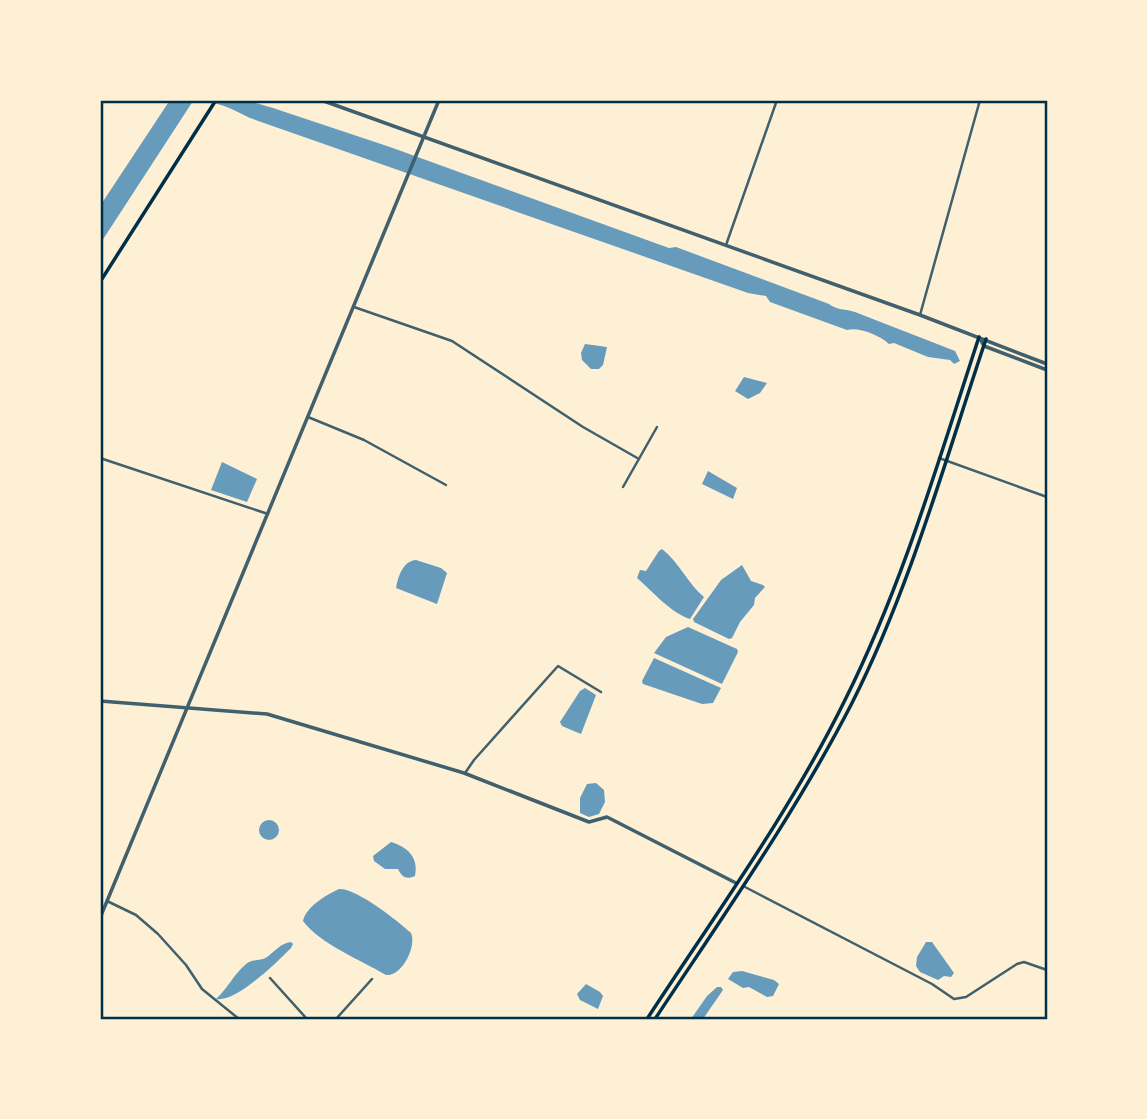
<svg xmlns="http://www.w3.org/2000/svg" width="1147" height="1119" viewBox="0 0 1147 1119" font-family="'DejaVu Sans',sans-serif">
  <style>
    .water { fill: #669bbc }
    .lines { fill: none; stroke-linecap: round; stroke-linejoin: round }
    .minor { stroke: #3f606c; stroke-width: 2.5 }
    .tertiary { stroke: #3f606c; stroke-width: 3.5 }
    .secondary { stroke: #003049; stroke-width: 3.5 }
    .neatline { fill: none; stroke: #003049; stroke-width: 2.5 }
  </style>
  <rect width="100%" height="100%" fill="#fdf0d5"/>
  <g class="water">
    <path d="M170 100H245L273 108 390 147 669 248 676 247 829 304C836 310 846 309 855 312 888 325 922 338 955 351L960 361 954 364 950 360 928 357 894 343 889 344C879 335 859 327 847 330L770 302 766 296 748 293 250 118C231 108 215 100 193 101L100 244V206Z"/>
    <path d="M585 344 607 347 603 365 599 369H591L582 360 581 353Z"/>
    <path d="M744 377 767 383 760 393 748 399 735 391Z"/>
    <path d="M222 462 257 479 247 502 211 490Z"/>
    <path d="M708 471 737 488 733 499 702 484Z"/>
    <path d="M662 549C680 563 687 583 704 597L690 619C671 613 652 591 637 578L640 570 646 571 659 551Z"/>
    <path d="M416 560 441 568 447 573 437 604 396 588C398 576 403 561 416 560Z"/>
    <path d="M742 565 751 581 763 585 765 587 755 598 754 605 740 622 732 638 729 639 694 622 693 619 721 580Z"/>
    <path d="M688 627 737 649 738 652 722 684 654 653 666 637Z"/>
    <path d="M654 658 721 688 713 703 702 704 643 684 642 681Z"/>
    <path d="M585 688 596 695 581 734 562 726 560 722 580 691Z"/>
    <path d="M596 783 604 790 605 802 599 814 589 817 580 813V798L587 784Z"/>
    <circle cx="269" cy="830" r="10"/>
    <path d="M391 842C408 847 419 858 415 876 406 880 402 877 398 869H385L374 861 373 856Z"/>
    <path d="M339 889C356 888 397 920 411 933 417 946 402 977 386 975 361 960 320 944 303 921 306 907 326 895 339 889Z"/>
    <path d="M291 942 293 944 291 948C277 962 236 1003 216 999 228 988 234 974 246 964 253 958 260 962 267 957 275 951 281 943 291 942Z"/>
    <path d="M926 942H932L954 973 951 977 944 976 938 980 920 972 916 966 917 957Z"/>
    <path d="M742 971 774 980 779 984 773 996 767 997 749 987 743 988 728 979 733 972Z"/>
    <path d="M586 984 600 992 603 996 598 1009 580 1000 577 994Z"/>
    <path d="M717 987H721L723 990 703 1019H691L707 996Z"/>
  </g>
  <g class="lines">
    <g class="minor">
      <path d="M726 245 777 100"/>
      <path d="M354 307 452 341 583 427 639 459"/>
      <path d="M920 315 980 100"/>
      <path d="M308 417 364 440 446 485"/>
      <path d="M100 458 268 514"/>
      <path d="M939 458 1047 497"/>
      <path d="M623 487 657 427"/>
      <path d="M465 773 474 760 558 666 601 692"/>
      <path d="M745 887 932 984 954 999 966 997 1017 964 1024 962 1047 970"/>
      <path d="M107 901 136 915 158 934 186 965 202 989 239 1019"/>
      <path d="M270 978 307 1019"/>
      <path d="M336 1019 372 979"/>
    </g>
    <g class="tertiary">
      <path d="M321 100 920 315 1047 364"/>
      <path d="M980 339 984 346 1047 370"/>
      <path d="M100 701 267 714 464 773 589 822 607 817 736 883"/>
      <path d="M100 918 439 100"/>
    </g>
    <g class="secondary">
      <path d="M100 282 216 100"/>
      <path d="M647 1019C715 915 790 812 845 700 903 584 939 459 979 337"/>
      <path d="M655 1019C723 916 795 814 852 703 910 588 945 461 986 339"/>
    </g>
  </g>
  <rect width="1147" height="1119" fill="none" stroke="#fdf0d5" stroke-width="203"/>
  <rect x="102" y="102" width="944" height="916" class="neatline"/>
</svg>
